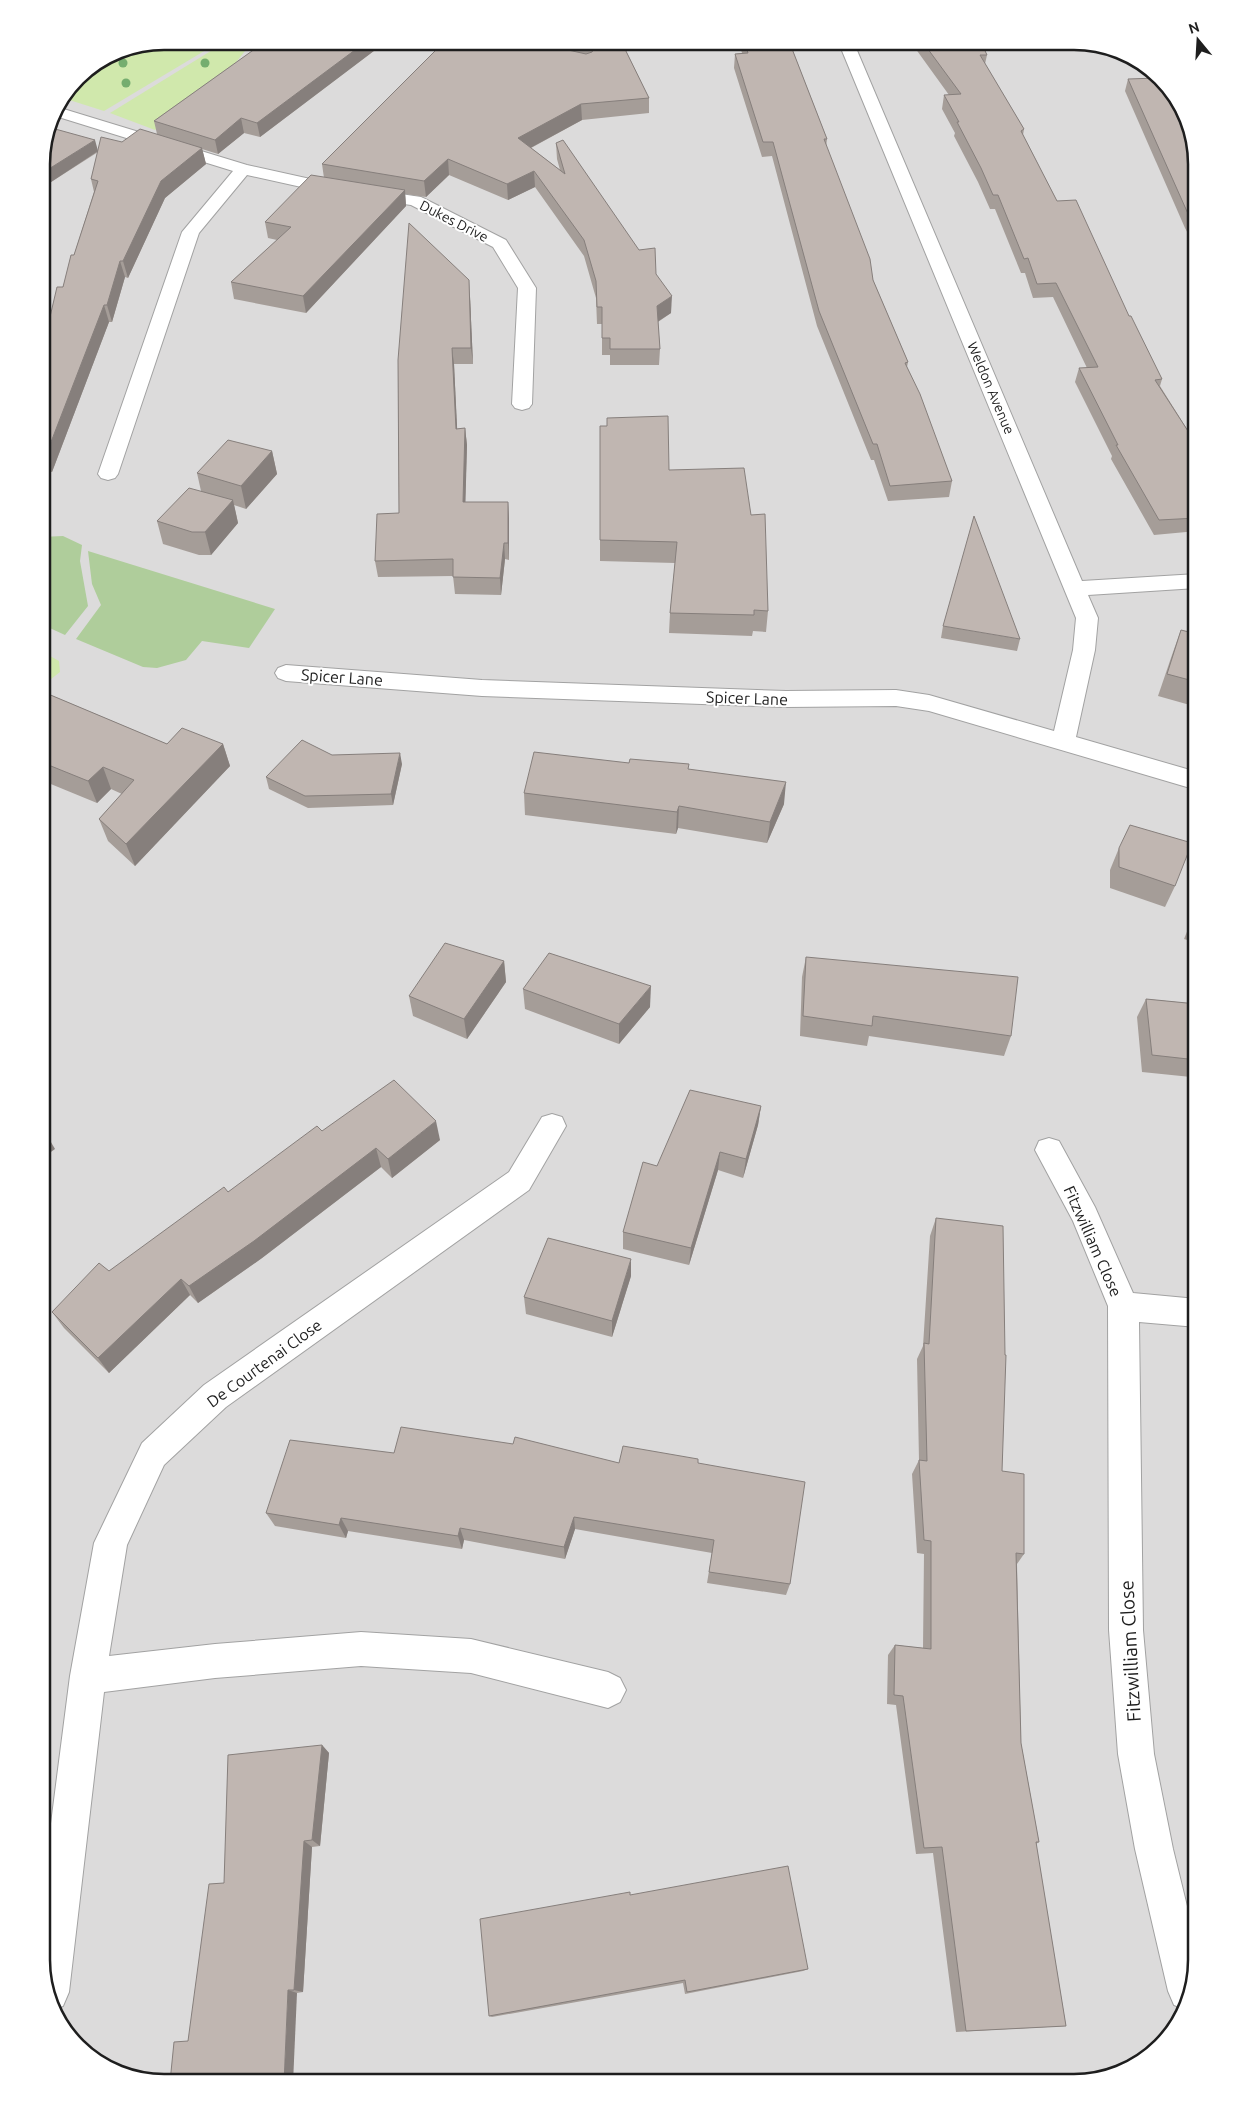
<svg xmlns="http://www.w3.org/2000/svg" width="1238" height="2124" viewBox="0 0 1238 2124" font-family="Ubuntu,sans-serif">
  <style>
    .residential { fill: #dcdbdb }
    .grass { fill: #d0e8ac }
    .forest { fill: #afcd9b }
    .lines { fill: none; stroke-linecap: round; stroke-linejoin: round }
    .minor-casing { stroke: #a2a2a2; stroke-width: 2 }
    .minor { fill: #fff; fill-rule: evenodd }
    .tree { fill: #75ad6f }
    .wall { fill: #a59d98 }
    .shaded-wall { fill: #867f7c }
    .building { fill: #c0b6b1; stroke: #867f7c }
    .labels { text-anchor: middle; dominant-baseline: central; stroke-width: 4; stroke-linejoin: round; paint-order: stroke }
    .far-street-label { font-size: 14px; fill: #1e1e1e; stroke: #fff }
    .street-label { font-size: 16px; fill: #1e1e1e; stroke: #fff }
    .near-street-label { font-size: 19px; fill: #1e1e1e; stroke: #fff }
    .rim { fill: none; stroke: #1e1e1e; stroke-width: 2.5 }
  </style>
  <rect width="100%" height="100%" fill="#efebe5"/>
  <path class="residential" d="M164 41 1083 42 1143 62 1184 110 1197 164V1960L1176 2028 1128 2070 1074 2083H156L96 2062 54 2014 41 1960V156L51 117 77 77 117 50Z"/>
  <g class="grass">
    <path d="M164 41H221L104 111 63 98 77 77 117 50Z"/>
    <path d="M227 41H253L221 81 155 130 110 113Z"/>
    <path d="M41 651 59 661 60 672 41 687Z"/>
  </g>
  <g class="forest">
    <path d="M63 536 82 545 80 561 88 606 65 635 41 624V537Z"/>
    <path d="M88 551 275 609 249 648 202 641 186 660 157 668 143 667 76 639 101 605 92 584Z"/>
  </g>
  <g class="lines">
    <g class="minor-casing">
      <g id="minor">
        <path d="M838 41H853L1082 581 1197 574V588L1088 595 1098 618 1095 650 1076 737 1197 772V790L929 711 896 706 786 707 482 696 286 681 278 678 275 673 278 668 286 665 482 680 786 691 896 690 929 695 1054 731 1073 650 1076 618Z"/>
        <path d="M57 107 247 165 333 184 421 197 506 240 536 288 532 404 529 408 522 410 515 408 512 404 518 288 493 247 411 205 333 194 247 175 199 233 118 474 115 478 108 480 101 478 98 474 182 232 233 171 52 115Z"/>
        <path d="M552 1114 562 1117 566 1126 529 1190 226 1407 164 1465 127 1545 109 1656 215 1644 361 1632 471 1639 608 1672 620 1678 626 1690 620 1702 608 1708 471 1673 361 1666 215 1678 104 1692 69 1992 63 2006 53 2010 41 1960V1901L70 1676 94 1543 142 1443 204 1385 509 1172 542 1117Z"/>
        <path d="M1049 1138 1059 1141 1095 1207 1133 1293 1197 1299V1327L1139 1322 1143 1630 1154 1754 1173 1849 1197 1947V1960L1182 2008 1174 2005 1168 1991 1135 1849 1118 1754 1109 1630 1108 1306 1073 1221 1035 1150 1039 1141Z"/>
      </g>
    </g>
    <use href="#minor" class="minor"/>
  </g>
  <g class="tree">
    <circle cx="123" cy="63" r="4.5"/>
    <circle cx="205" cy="63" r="4.5"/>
    <circle cx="126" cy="83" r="4.5"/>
  </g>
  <g class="wall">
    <path d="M266 41H387L260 137 244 133 218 154 202 149 206 164 165 198 128 278 125 277 112 322H109L52 472H48L41 494 46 334 74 255 94 192 91 179 98 152 48 184 42 182V156L98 150 122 142 157 134 154 121Z"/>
    <path d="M445 41H621L649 98V113L582 120 531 148 560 170 557 159 556 143 656 274 671 313 658 322 660 349 659 365H610V355H602V324H597L596 298 584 256 535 187 508 200 449 175 426 197 405 194 406 206 306 313 234 299 231 282 277 240 268 238 265 222 324 178 322 164Z"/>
    <path d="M738 41H789L827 139 826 147 873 280 908 362 907 367 952 481 949 497 888 501 874 460H871L817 326 772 156 762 157 734 68 735 54 742 53Z"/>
    <path d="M910 41 981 42 987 55 985 64 1024 129 1023 135 1057 201 1129 316 1162 379 1160 386 1197 445V531L1154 535 1111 459 1112 456 1075 382 1079 368H1087L1053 297 1033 298 1025 273H1021L995 209H990L978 182 954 136 955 133 942 109 944 95H949Z"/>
    <path d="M1128 79 1197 164V250L1185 228 1125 91Z"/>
    <path d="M470 297 473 364H454L457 429 465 428 467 445 465 502H508L509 519V560L505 559 501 595 455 594 453 576 378 577 375 561 399 513 398 360Z"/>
    <path d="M600 426 669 470 751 515 768 611 766 632 753 631 752 636 669 633 670 613 675 563 600 561Z"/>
    <path d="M272 451 277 474 246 509 234 505 238 523 211 555H199L163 544 157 521 201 491 197 473Z"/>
    <path d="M943 626 1020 639 1017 651 941 638Z"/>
    <path d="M1181 630 1197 634V707L1158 696 1173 652Z"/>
    <path d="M41 691 167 744H223L230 766 135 866 108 841 99 819 122 794 111 789 97 803 41 780Z"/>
    <path d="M332 755 402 764 393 805 308 808 269 789 266 777Z"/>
    <path d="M688 769 784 804 767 843 678 828 676 834 525 815 524 793Z"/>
    <path d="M1119 848 1175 886 1165 907 1110 888V870Z"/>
    <path d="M1197 907V943L1184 939Z"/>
    <path d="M806 957 1011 1036 1004 1056 869 1036 867 1046 800 1036 802 977Z"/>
    <path d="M504 961 506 982 467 1039 413 1016 409 996Z"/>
    <path d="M523 989 650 1007 619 1044 525 1009Z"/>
    <path d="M1146 999 1197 1004V1165L1191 1077 1142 1072 1137 1017Z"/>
    <path d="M761 1106 758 1125 743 1178 718 1170 689 1265 623 1249V1232L657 1166Z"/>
    <path d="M322 1131 440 1140 392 1178 381 1167 262 1258 198 1303 190 1295 109 1373 64 1328 52 1312 109 1271 228 1192Z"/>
    <path d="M936 1218 1002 1471 1024 1554 1017 1564 1021 1743 1039 1842 1036 1844 1066 2026 956 2032 933 1853 916 1854 896 1705 887 1704 888 1655 895 1645 923 1648 924 1554 917 1553 912 1474 919 1460 917 1359 923 1346 930 1236Z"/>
    <path d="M631 1276 612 1337 526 1314 524 1297Z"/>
    <path d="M394 1453 619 1463H698L790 1584 786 1595 707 1583 712 1553 575 1529 565 1559 464 1540 462 1549 348 1531 346 1538 275 1526 266 1513Z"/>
    <path d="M322 1745 329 1753 320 1846 312 1847 303 1992 297 1993 188 2041Z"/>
    <path d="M630 1895 808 1969 803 1971 685 1994 683 1983 492 2017 489 2016Z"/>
  </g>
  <g class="shaded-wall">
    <path d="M367 41H387L260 137 257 123Z"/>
    <path d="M581 104 582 120 519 154 518 138Z"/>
    <path d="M241 118 244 133 218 154 215 140Z"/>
    <path d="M95 140 98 151 48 184 44 172Z"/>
    <path d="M202 148 206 164 165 198 128 278 123 261 161 181Z"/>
    <path d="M448 159 449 175 426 197 424 181Z"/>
    <path d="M534 171 535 187 508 200 507 184Z"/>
    <path d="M405 190 406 206 306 313 303 296Z"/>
    <path d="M120 261 125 277 112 322 107 305Z"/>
    <path d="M469 280 470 297 473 364 471 348Z"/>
    <path d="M672 296 671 313 657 322V306Z"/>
    <path d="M104 305 109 322 52 472 46 455Z"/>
    <path d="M452 348 454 364 458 446 456 429Z"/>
    <path d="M465 428 467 445 465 519 463 502Z"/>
    <path d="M272 451 277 474 246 509 241 486Z"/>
    <path d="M42 455 48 472 41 494V458Z"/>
    <path d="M233 500 238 523 211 555 205 532Z"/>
    <path d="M508 502 509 519V560L508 543Z"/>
    <path d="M504 543 505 559 501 595 500 578Z"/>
    <path d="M223 744 230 766 135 866 126 844Z"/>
    <path d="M400 753 402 764 393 805 391 794Z"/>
    <path d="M103 767 111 789 97 803 88 781Z"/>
    <path d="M786 782 784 804 767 843 770 822Z"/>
    <path d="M679 806 678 828 676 834 677 812Z"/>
    <path d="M504 961 506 982 467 1039 464 1019Z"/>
    <path d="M651 986 650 1007 619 1044V1024Z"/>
    <path d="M761 1106 758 1125 743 1178 746 1159Z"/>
    <path d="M436 1121 440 1140 392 1178 388 1159Z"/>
    <path d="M45 1132 55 1149 41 1159V1134Z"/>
    <path d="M376 1148 381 1167 262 1258 198 1303 189 1286Z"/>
    <path d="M720 1152 718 1170 689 1265 691 1248Z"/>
    <path d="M631 1259V1276L612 1337V1321Z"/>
    <path d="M181 1279 190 1295 109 1373 98 1358Z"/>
    <path d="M574 1517 575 1529 565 1559 564 1547Z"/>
    <path d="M341 1518 348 1531 346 1538 339 1525Z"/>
    <path d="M460 1528 464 1540 462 1549 458 1536Z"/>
    <path d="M41 1542 50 1550 41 1559Z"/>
    <path d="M322 1745 329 1753 320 1846 312 1840Z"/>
    <path d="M304 1841 312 1847 303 1992 294 1990Z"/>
    <path d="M288 1990 297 1993 293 2083H284Z"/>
  </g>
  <g class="building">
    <path d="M266 41H367L257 123 241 118 215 140 154 121Z"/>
    <path d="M445 41H528L586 54 592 52 596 46 588 41H621L649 98 581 104 518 138 565 174 556 143 563 140 639 250 655 248 656 274 672 296 657 306 660 349H610V338H602V307H597L596 281 584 240 534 171 507 184 448 159 424 181 322 164Z"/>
    <path d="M744 41H789L827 139H824L870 259 873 280 908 362 905 363 920 394 952 481 890 486 877 444H873L819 311 773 142H763L735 54 748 53Z"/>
    <path d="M922 41 981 42 987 55H980L1024 129 1021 131 1057 201 1076 200 1129 316H1131L1162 379 1155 380 1197 445V518L1159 520 1116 445H1118L1079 368 1098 367 1056 283 1037 284 1028 258 1024 259 998 195H993L981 168 957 122H959L944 95 961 94Z"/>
    <path d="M1157 78 1184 110 1197 164V231L1189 216 1128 79Z"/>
    <path d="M48 127 95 140 44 172 42 171V156Z"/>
    <path d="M140 129 202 148 161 181 123 261H120L107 305H104L46 455H42L41 458V343L46 334 57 287H63L71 255H74L98 181 91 179 101 137 122 142Z"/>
    <path d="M311 175 405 190 303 296 231 282 291 227 265 222Z"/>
    <path d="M409 223 469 280 471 348H452L456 429 465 428 463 502H508V543H504L500 578 453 577V559L375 561 377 514 399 513 398 360Z"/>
    <path d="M668 416 669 470 744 468 751 515 765 514 768 611 754 610V615L670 613 677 542 600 540V426H607V418Z"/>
    <path d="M228 440 272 451 241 486 197 473Z"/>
    <path d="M189 488 233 500 205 532H192L157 521Z"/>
    <path d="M974 516 1020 639 943 626Z"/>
    <path d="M1181 630 1197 634V682L1167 674Z"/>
    <path d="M41 691 167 744 182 728 223 744 126 844 99 819 134 780 103 767 88 781 41 762Z"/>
    <path d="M302 740 332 755 400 753 391 794 305 796 266 777Z"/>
    <path d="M534 752 629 763 630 759 689 764 688 769 786 782 770 822 679 806 677 812 524 793Z"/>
    <path d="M1130 825 1192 843 1175 886 1119 867V848Z"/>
    <path d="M445 943 504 961 464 1019 409 996Z"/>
    <path d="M549 953 651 986 619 1024 523 989Z"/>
    <path d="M806 957 1018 977 1011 1036 873 1016 872 1026 803 1016Z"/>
    <path d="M1146 999 1197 1004V1060L1152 1055Z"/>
    <path d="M394 1080 436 1121 388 1159 376 1148 254 1241 189 1286 181 1279 98 1358 52 1312 99 1263 109 1271 224 1187 228 1192 317 1126 322 1131Z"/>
    <path d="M690 1090 761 1106 746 1159 720 1152 691 1248 623 1232 643 1162 657 1166Z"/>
    <path d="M41 1128 45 1132 41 1134Z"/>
    <path d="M936 1218 1003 1226 1005 1355H1006L1002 1471 1024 1474V1554L1016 1553 1021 1743 1039 1842H1036L1066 2026 966 2031 942 1847 924 1848 903 1696 894 1695 895 1645 931 1649V1541L924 1540 919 1460 927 1461 924 1343 929 1344Z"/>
    <path d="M548 1238 631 1259 612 1321 524 1297Z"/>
    <path d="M401 1427 513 1444 515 1437 619 1463 623 1446 698 1459V1463L805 1482 790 1584 709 1572 714 1540 574 1517 564 1547 460 1528 458 1536 341 1518 339 1525 266 1513 290 1440 394 1453Z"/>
    <path d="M322 1745 312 1840 304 1841 294 1990H288L284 2083 170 2082 174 2042 188 2041 209 1884 224 1883 228 1755Z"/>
    <path d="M788 1866 808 1969 687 1992 685 1980 489 2016 480 1919 630 1892V1895Z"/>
  </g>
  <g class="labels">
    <g class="far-street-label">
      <text transform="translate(454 221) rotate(27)">Dukes Drive</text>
      <text transform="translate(991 388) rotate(67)">Weldon Avenue</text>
    </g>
    <g class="street-label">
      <text transform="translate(342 677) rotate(4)">Spicer Lane</text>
      <text transform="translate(747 698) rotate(2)">Spicer Lane</text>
      <text transform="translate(1093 1241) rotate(66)">Fitzwilliam Close</text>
      <text transform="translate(264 1363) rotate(-36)">De Courtenai Close</text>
    </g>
    <g class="near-street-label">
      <text transform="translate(1130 1651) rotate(-93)">Fitzwilliam Close</text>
    </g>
  </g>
  <path d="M0 0H1238V2124H0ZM164 50H1074A114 114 0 0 1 1188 164V1960A114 114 0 0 1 1074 2074H164A114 114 0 0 1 50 1960V164A114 114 0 0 1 164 50Z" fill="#fff" fill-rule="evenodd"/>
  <path class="rim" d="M164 50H1074A114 114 0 0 1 1188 164V1960A114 114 0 0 1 1074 2074H164A114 114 0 0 1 50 1960V164A114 114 0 0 1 164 50Z"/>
  <g transform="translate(1198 40) rotate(342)" stroke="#ffffff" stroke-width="4" paint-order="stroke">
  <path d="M0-4L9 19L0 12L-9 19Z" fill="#1e1e1e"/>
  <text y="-8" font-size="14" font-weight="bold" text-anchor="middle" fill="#1e1e1e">N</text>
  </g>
</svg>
